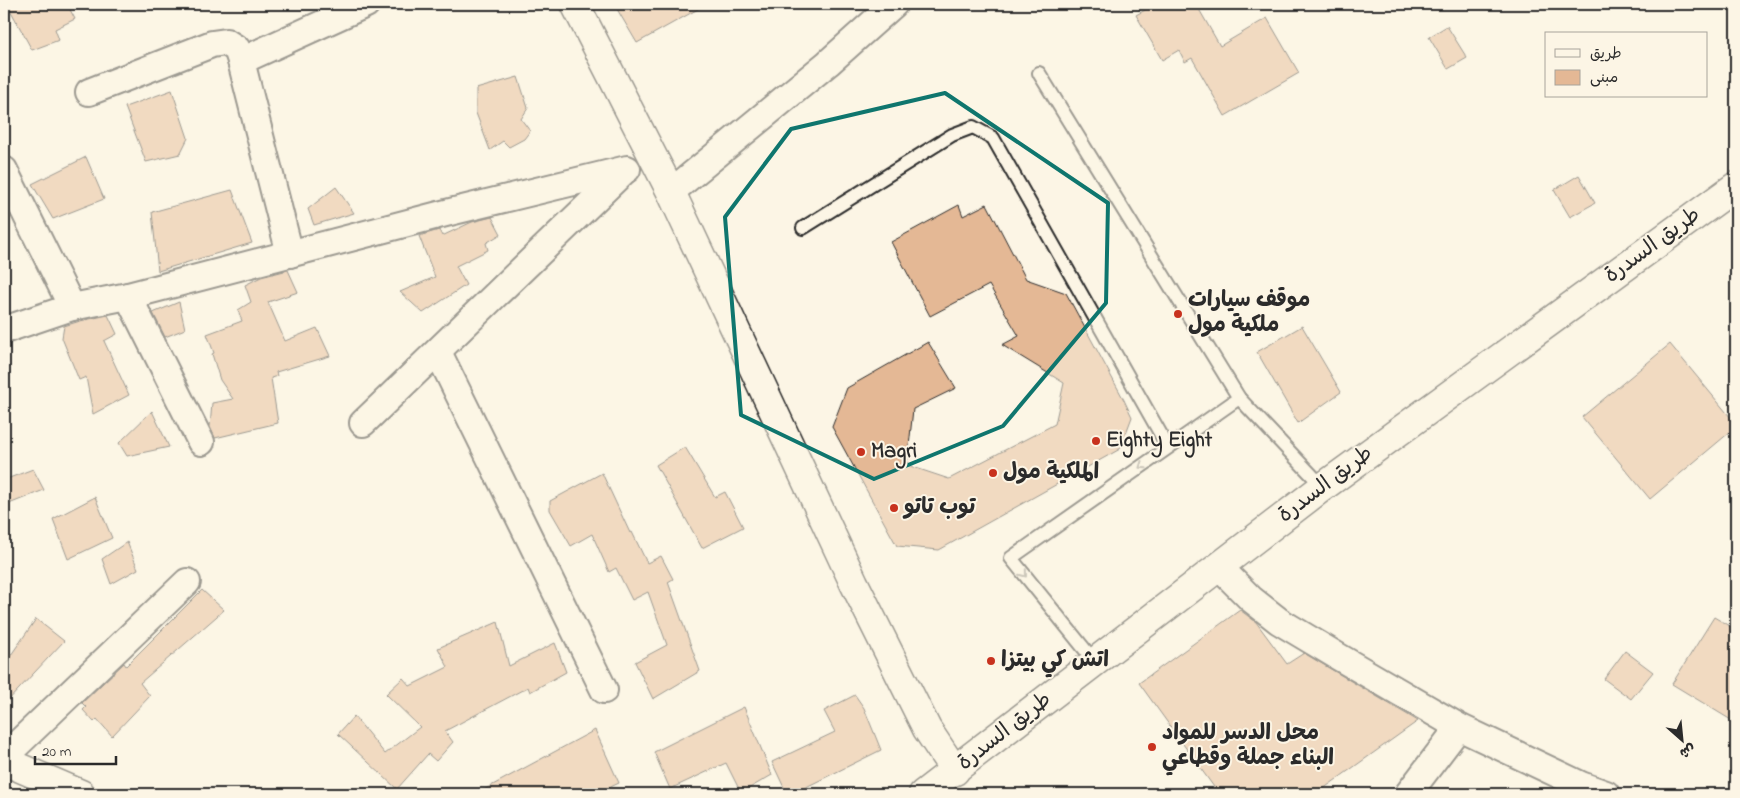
<svg xmlns="http://www.w3.org/2000/svg" width="1740" height="798" viewBox="0 0 1740 798" font-family="'Indie Flower','Playpen Sans Arabic',sans-serif">
  <style>
    .building { fill: #e4b895; stroke: #2b2b2b }
    .lines { fill: none; stroke-linecap: round; stroke-linejoin: round }
    .service-casing { stroke: #2b2b2b; stroke-width: 16 }
    .minor-casing { stroke: #2b2b2b; stroke-width: 30 }
    .tertiary-casing { stroke: #2b2b2b; stroke-width: 31 }
    .primary-casing { stroke: #2b2b2b; stroke-width: 31 }
    .service { stroke: #fcf5e5; stroke-width: 12 }
    .minor { stroke: #fcf5e5; stroke-width: 26 }
    .tertiary { stroke: #fcf5e5; stroke-width: 28 }
    .primary { stroke: #fcf5e5; stroke-width: 28 }
    .oneway { stroke: #949088 }
    .marked { fill: none; stroke: #0f766e; stroke-width: 4; stroke-linejoin: round }
    .poi-dot { fill: #c8321e; stroke: #fcf5e5; stroke-width: 2 }
    .labels { text-anchor: middle; dominant-baseline: central; stroke-width: 4; stroke-linejoin: round; paint-order: stroke }
    .street-label { font-size: 22px; fill: #2b2b2b; stroke: #fcf5e5 }
    .poi-label { font-size: 22px; font-weight: bold; fill: #2b2b2b; stroke: #fcf5e5; text-anchor: start }
  </style>
  <rect width="100%" height="100%" fill="#fcf5e5"/>
  <filter id="ink" filterUnits="userSpaceOnUse"><feTurbulence type="fractalNoise" baseFrequency=".02" numOctaves="2"/><feDisplacementMap in="SourceGraphic" scale="10" xChannelSelector="R" yChannelSelector="G"/><feConvolveMatrix kernelMatrix="1 2 1 2 8 2 1 2 1" color-interpolation-filters="sRGB"/></filter>
  <g filter="url(#ink)">
    <g class="building">
      <path d="M7 4H67L75 19 55 29 59 40 32 50Z"/>
      <path d="M614 4H707L637 43Z"/>
      <path d="M1156 4H1196L1220 46 1267 18 1299 73 1225 116 1192 58 1185 62 1179 50 1162 60 1136 15Z"/>
      <path d="M1447 26 1467 58 1448 69 1429 37Z"/>
      <path d="M518 77 528 108 521 119 530 131 524 139 509 147 503 141 490 150 476 113V89Z"/>
      <path d="M172 90 188 138 180 154 146 162 125 107Z"/>
      <path d="M86 157 104 199 53 219 32 184Z"/>
      <path d="M1579 175 1595 203 1570 217 1554 190Z"/>
      <path d="M336 187 354 213 314 225 308 209Z"/>
      <path d="M232 190 252 243 158 271 152 212Z"/>
      <path d="M987 204 1026 279 1066 293 1124 400 1132 417 1120 449 939 550 897 546 832 427 847 388 928 342 956 388 913 409 907 465 949 479 1055 424 1064 383 1002 345 1019 336 989 285 930 316 891 242 959 205 963 216Z"/>
      <path d="M492 217 501 234 486 243 488 250 456 266 466 285 423 313 400 292 435 277 419 236 439 230 442 236 472 222Z"/>
      <path d="M288 270 298 292 268 302 285 341 317 328 330 356 276 372 277 376 271 378 278 423 215 438 210 427 212 403 233 399 220 380 212 354 214 353 207 334 242 321 238 310 251 302 245 285 261 277Z"/>
      <path d="M179 302 185 329 165 337 153 313Z"/>
      <path d="M108 315 117 334 104 341 129 395 93 414 86 377 79 380 62 338 64 326 80 321Z"/>
      <path d="M1302 326 1341 392 1298 423 1257 352Z"/>
      <path d="M1670 344 1736 424V427L1650 499 1582 417Z"/>
      <path d="M152 411 169 447 127 456 119 443Z"/>
      <path d="M685 447 715 497 725 492 743 527 702 548 656 465Z"/>
      <path d="M33 469 44 490 4 506V480Z"/>
      <path d="M602 473 630 533 632 532 647 563 661 556 673 579 668 582 700 671 653 699 635 662 667 645 648 592 632 600 616 568 609 572 592 534 571 546 550 510V501Z"/>
      <path d="M95 497 112 538 68 559 53 519Z"/>
      <path d="M127 542 138 569 111 584 102 559Z"/>
      <path d="M202 590 224 610 140 683 150 696 112 736 97 719 94 722 83 710 86 707 82 703 124 663 126 666Z"/>
      <path d="M1240 610 1256 622 1287 664 1304 653 1418 721 1316 794H1219L1139 683Z"/>
      <path d="M1714 617 1736 630V723L1672 684Z"/>
      <path d="M36 619 64 641 4 705V665Z"/>
      <path d="M498 622 509 666 555 643 566 672 530 692 528 687 445 731 453 742 436 761 428 754 397 789 338 734 354 716 385 754 420 727 386 694 403 678 410 686 448 667 438 648Z"/>
      <path d="M1625 651 1653 672 1631 699 1604 679Z"/>
      <path d="M855 695 864 708 881 750 792 794H787L772 762 835 732 824 711Z"/>
      <path d="M744 707 772 775 741 793 726 763 670 789 654 752Z"/>
      <path d="M595 730 619 783 596 794H476Z"/>
    </g>
    <g class="lines">
      <g class="service-casing">
        <g id="service">
          <path d="M1039 73 1239 398 1323 487"/>
          <path d="M803 228 952 135 973 127 993 138 1168 447"/>
          <path d="M1095 662 1011 558 1239 398"/>
        </g>
      </g>
      <g class="minor-casing">
        <g id="minor">
          <path d="M241 61 366 4"/>
          <path d="M89 92 212 44 226 42 237 49 241 61 290 254"/>
          <path d="M4 170 72 307"/>
          <path d="M671 192 828 63 894 4"/>
          <path d="M128 296 201 442"/>
          <path d="M4 330 72 307 128 296 446 213 627 169"/>
          <path d="M438 352 604 690"/>
          <path d="M363 423 625 170"/>
          <path d="M1219 567 1251 599 1279 621 1339 657 1459 727 1581 785 1606 794"/>
          <path d="M4 757 187 582"/>
          <path d="M1408 794 1459 727"/>
        </g>
      </g>
      <g class="tertiary-casing">
        <path id="tertiary" d="M575 4 671 192 854 583 927 729 955 771"/>
      </g>
      <g class="primary-casing">
        <g id="primary">
          <path d="M4 761 81 794"/>
          <path d="M923 794 1320 489 1736 186"/>
        </g>
      </g>
      <use href="#service" class="service"/>
      <use href="#minor" class="minor"/>
      <use href="#tertiary" class="tertiary"/>
      <use href="#primary" class="primary"/>
    </g>
    <defs><path id="oneway-chevron" d="M-2-3.5L2.5 0L-2 3.5" fill="none" stroke-width="1.6" stroke-linecap="round" stroke-linejoin="round" transform="scale(1.25)"/></defs>
    <g class="oneway">
      <use href="#oneway-chevron" transform="translate(1142 466) rotate(145)"/>
      <use href="#oneway-chevron" transform="translate(1024 574) rotate(51)"/>
    </g>
  </g>
  <path d="M0 0H1740V798H0ZM945 93 1108 203 1106 303 1003 426 874 479 741 415 725 217 791 129Z" fill="#fcf5e5" fill-opacity=".55" fill-rule="evenodd"/>
  <path class="marked" d="M945 93 1108 203 1106 303 1003 426 874 479 741 415 725 217 791 129Z"/>
  <g class="poi-dot">
    <circle cx="1178" cy="314" r="5"/>
    <circle cx="1096" cy="441" r="5"/>
    <circle cx="861" cy="452" r="5"/>
    <circle cx="993" cy="473" r="5"/>
    <circle cx="894" cy="508" r="5"/>
    <circle cx="991" cy="661" r="5"/>
    <circle cx="1152" cy="747" r="5"/>
  </g>
  <g class="labels">
    <g class="street-label">
      <text transform="translate(1653 246) rotate(-36)">طريق السدرة</text>
      <text transform="translate(1326 485) rotate(-37)">طريق السدرة</text>
      <text transform="translate(1005 732) rotate(-38)">طريق السدرة</text>
    </g>
    <g class="poi-label">
      <text x="1188" y="301">موقف سيارات<tspan x="1188" dy="25">ملكية مول</tspan></text>
      <text x="1106" y="441">Eighty Eight</text>
      <text x="871" y="452">Magri</text>
      <text x="1003" y="473">الملكية مول</text>
      <text x="904" y="508">توب تاتو</text>
      <text x="1001" y="661">اتش كي بيتزا</text>
      <text x="1162" y="734">محل الدسر للمواد<tspan x="1162" dy="25">البناء جملة وقطاعي</tspan></text>
    </g>
  </g>
  <rect width="1740" height="798" fill="none" stroke="#fcf5e5" stroke-width="20"/>
  <rect x="10" y="10" width="1720" height="778" fill="none" stroke="#2b2b2b" stroke-width="2" filter="url(#ink)"/>
  <rect x="1545" y="32" width="162" height="65" fill="#fcf5e5" stroke="#a8a49b"/>
  <rect x="1555" y="49" width="25" height="8" fill="#fcf5e5" stroke="#a8a49b"/>
  <text x="1590" y="58" font-size="15" fill="#2b2b2b">طريق</text>
  <rect x="1555" y="70" width="25" height="15" fill="#e4b895" stroke="#a8a49b"/>
  <text x="1590" y="82" font-size="15" fill="#2b2b2b">مبنى</text>
  <g transform="translate(1682 740) rotate(153)" stroke="#fcf5e5" stroke-width="4" paint-order="stroke">
  <path d="M0-4L9 19L0 12L-9 19Z" fill="#2b2b2b"/>
  <text y="-8" font-size="14" font-weight="bold" text-anchor="middle" fill="#2b2b2b">ش</text>
  </g>
  <path d="M35 756v8h81v-8" fill="none" stroke="#2b2b2b" stroke-width="2.5"/>
  <text x="42" y="756" font-size="15" fill="#2b2b2b" stroke="#fcf5e5" stroke-width="4" paint-order="stroke">20 m</text>
</svg>
